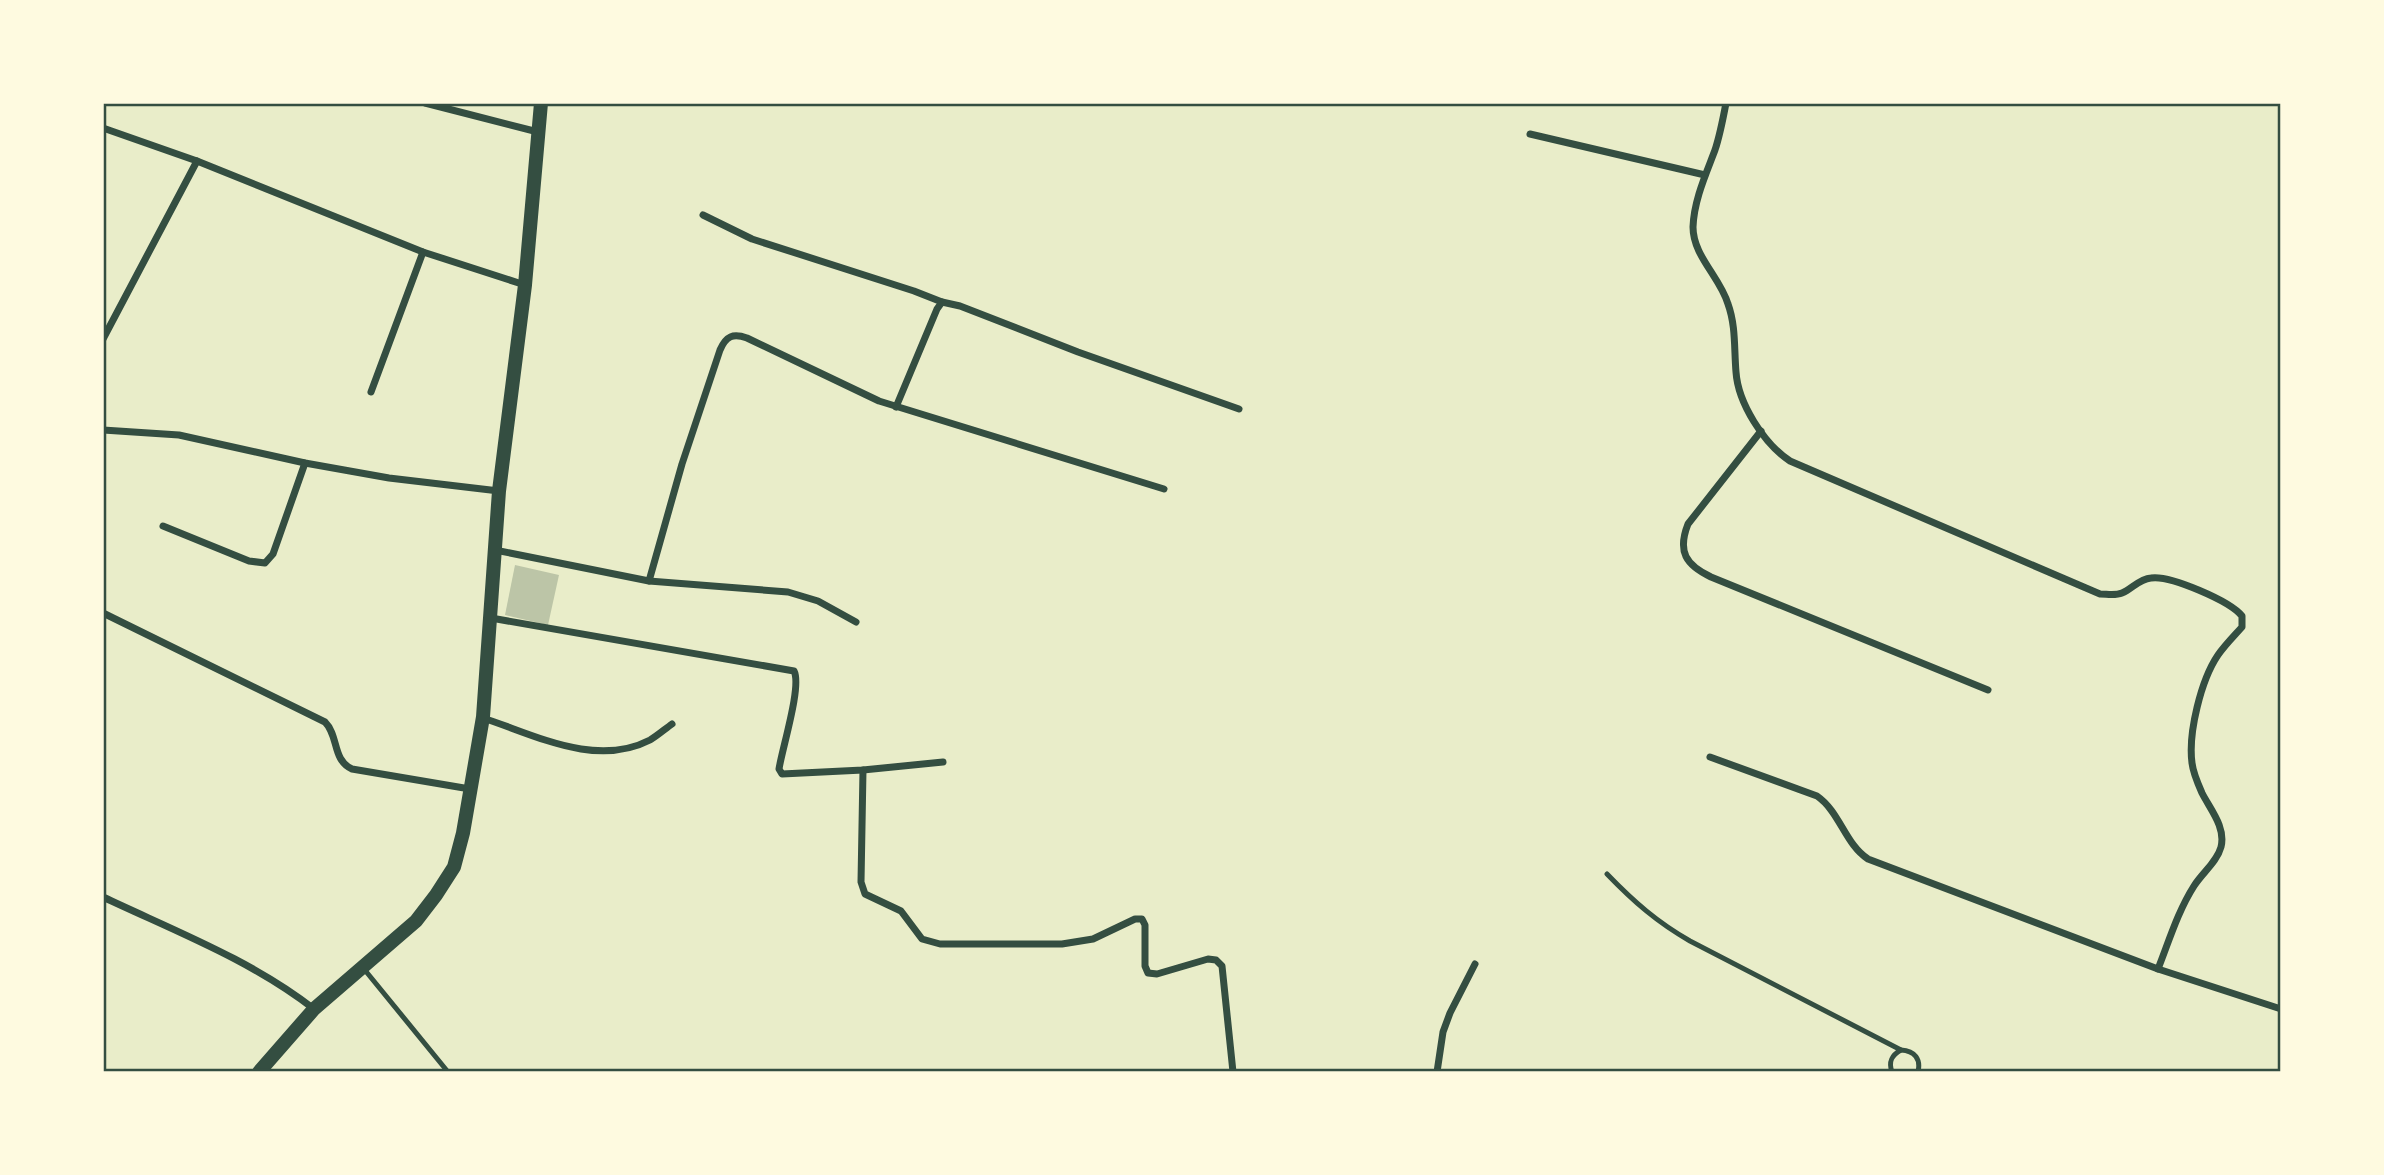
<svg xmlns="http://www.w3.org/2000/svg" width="2384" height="1175" viewBox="0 0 2384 1175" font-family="'Public Sans',sans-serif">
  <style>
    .building { fill: #bcc5a7 }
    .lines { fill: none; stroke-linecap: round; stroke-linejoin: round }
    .service { stroke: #344e41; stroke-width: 5 }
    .minor { stroke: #344e41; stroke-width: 7 }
    .secondary { stroke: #344e41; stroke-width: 14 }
    .neatline { fill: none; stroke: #344e41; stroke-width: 2.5 }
  </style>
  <rect width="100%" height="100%" fill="#e9edc9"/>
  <path class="building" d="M515 565 559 575 548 625 505 615Z"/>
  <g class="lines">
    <g class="service">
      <path d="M1607 874C1634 902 1657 922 1690 941L1901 1050C1915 1051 1921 1059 1918 1072"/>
      <path d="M364 969 448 1072"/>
      <path d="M1892 1072C1888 1061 1892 1055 1901 1050"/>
    </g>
    <g class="minor">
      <path d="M425 103 538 132"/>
      <path d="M1726 103C1723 119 1720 135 1715 150 1706 174 1694 200 1693 227 1693 256 1720 277 1728 304 1736 326 1734 349 1736 372 1738 403 1764 444 1790 461L2100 594C2107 594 2115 596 2122 593 2132 589 2139 579 2151 578 2170 575 2230 601 2242 616V627C2234 636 2225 645 2218 655 2201 680 2188 733 2192 763 2193 772 2198 784 2202 793 2210 809 2226 827 2221 847 2217 862 2202 873 2194 886 2178 911 2169 941 2158 969"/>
      <path d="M103 128 197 161 423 252 525 285"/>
      <path d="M1530 134 1705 175"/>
      <path d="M703 215 752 239 914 291 942 302"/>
      <path d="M103 339 197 161"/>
      <path d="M371 392 423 252"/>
      <path d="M896 407 937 309 942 302 960 306 1078 352 1239 409"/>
      <path d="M103 430 179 435 305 463 389 478 499 491"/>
      <path d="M1761 431 1688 524C1677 552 1686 565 1711 577L1988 690"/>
      <path d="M163 526 249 561 265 563 273 554 305 463"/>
      <path d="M495 550 649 581 788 592 818 601 856 622"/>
      <path d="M649 581 682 464 720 350C726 336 733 333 747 338L879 401 1164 489"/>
      <path d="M103 613 325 722C339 736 332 760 352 769L470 789"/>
      <path d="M491 618 794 671C802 686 782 749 779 769L782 774 863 770 943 762"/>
      <path d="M483 718C535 735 596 768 650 740 657 736 665 729 672 724"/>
      <path d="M1710 757 1817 796C1840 812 1845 844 1868 859L2158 969 2281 1009"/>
      <path d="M863 770 861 882 865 894 901 911 922 939 940 944H1062L1093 939 1135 919H1142L1145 925V966L1148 973 1157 974 1208 959 1216 960 1222 966 1233 1072"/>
      <path d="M103 897C175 931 251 960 314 1009"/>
      <path d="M1437 1072 1443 1032 1450 1013 1475 964"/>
    </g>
    <path class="secondary" d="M259 1072 314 1009 416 921 436 895 454 867 463 833 483 717 499 491 525 285 541 103"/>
  </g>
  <rect width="2384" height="1175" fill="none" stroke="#fefae0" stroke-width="210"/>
  <rect x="105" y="105" width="2174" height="965" class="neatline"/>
</svg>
